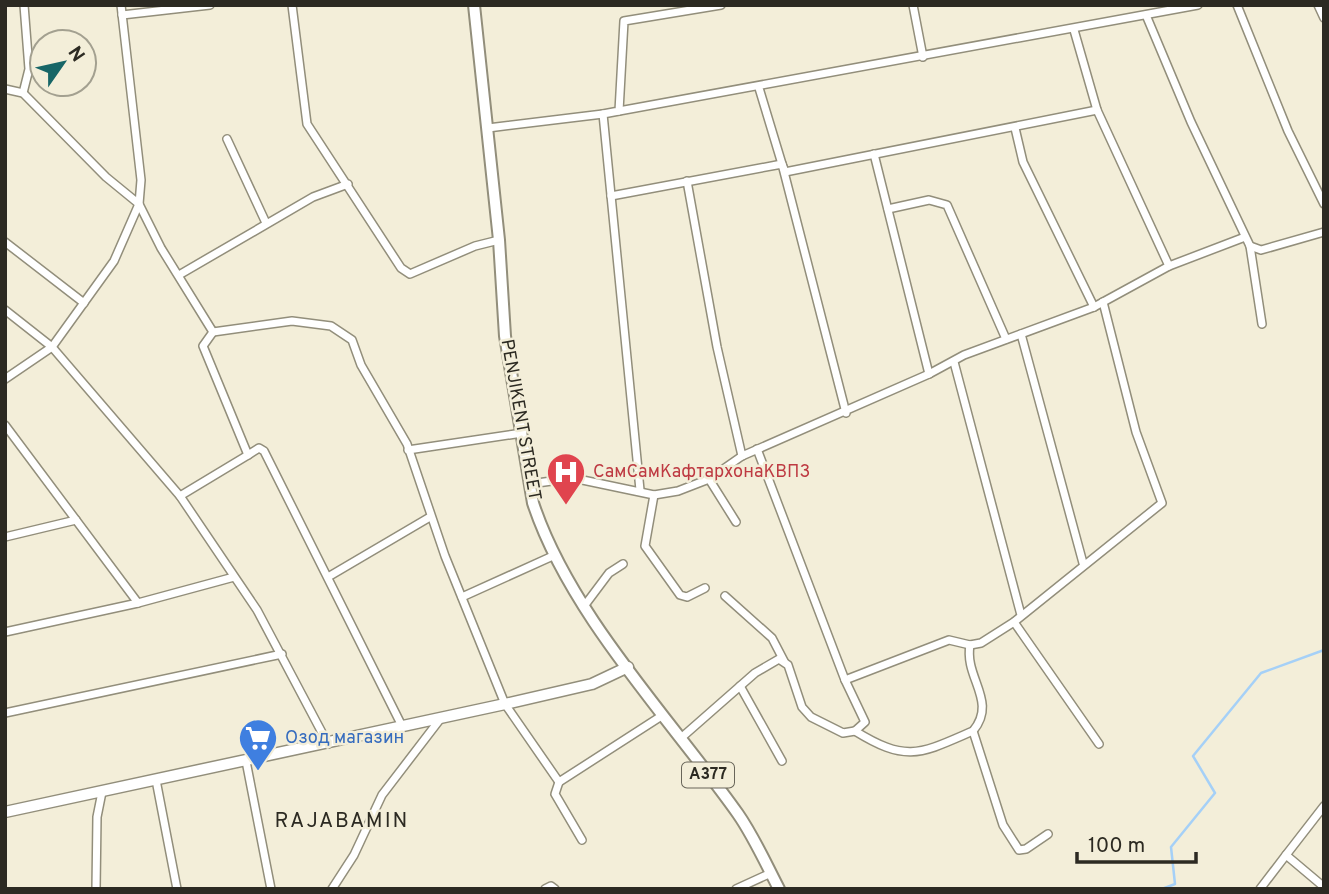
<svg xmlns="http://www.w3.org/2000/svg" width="1329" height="894" viewBox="0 0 1329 894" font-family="Overpass,sans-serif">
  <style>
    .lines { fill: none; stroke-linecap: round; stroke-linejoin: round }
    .stream { stroke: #a5d0f7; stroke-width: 2.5 }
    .minor-casing { stroke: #928e7b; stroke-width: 10 }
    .secondary-casing { stroke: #928e7b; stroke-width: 13 }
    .primary-casing { stroke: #928e7b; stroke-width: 14 }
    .minor { stroke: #fff; stroke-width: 7 }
    .secondary { stroke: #fff; stroke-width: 10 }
    .primary { stroke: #fff; stroke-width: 10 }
    .labels { text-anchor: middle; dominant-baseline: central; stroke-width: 5; stroke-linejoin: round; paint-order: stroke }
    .shield { fill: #f3eed9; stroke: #686559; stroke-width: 2 }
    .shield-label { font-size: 16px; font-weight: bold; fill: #2c2a22 }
    .street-label { font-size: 18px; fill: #2c2a22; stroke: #f3eed9 }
    .health-label { font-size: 18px; fill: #be3a42; stroke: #f3eed9; text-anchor: start }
    .shop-label { font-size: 18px; fill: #366cbe; stroke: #f3eed9; text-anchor: start }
    .quarter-label { font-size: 21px; letter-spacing: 2px; fill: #2c2a22; stroke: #f3eed9 }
  </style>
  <rect width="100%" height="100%" fill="#f3eed9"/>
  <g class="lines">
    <path class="stream" d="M1162 889 1175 884 1171 847 1215 793 1193 756 1261 673 1324 650"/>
    <g class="minor-casing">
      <g id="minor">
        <path d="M292 5 307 124 401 268 410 274 475 246 499 240"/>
        <path d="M913 5 923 57"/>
        <path d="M1237 5 1288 131 1324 204"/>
        <path d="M1318 5 1324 18"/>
        <path d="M122 15 210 5"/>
        <path d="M1146 15 1191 122 1250 246 1261 250 1324 232"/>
        <path d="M1074 30 1097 110 1169 266"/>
        <path d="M759 88 782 164 846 413"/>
        <path d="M5 89 23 93 106 177 139 204 161 248 213 332 292 321 331 326 352 340 361 365 407 444 445 556 505 704 559 782 663 715"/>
        <path d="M23 93 29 69 24 5"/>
        <path d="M619 111 1198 5"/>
        <path d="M488 128 603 114"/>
        <path d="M1015 128 1023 162 1094 307"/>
        <path d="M227 139 266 223"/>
        <path d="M874 154 929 374"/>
        <path d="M687 181 717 347 742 456"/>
        <path d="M611 196 782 164 785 172 1097 110"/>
        <path d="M888 209 929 200 947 205 1006 339"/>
        <path d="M5 242 84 303"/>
        <path d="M1250 246 1262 324"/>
        <path d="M179 275 313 197 348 184"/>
        <path d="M5 310 52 347 180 496 257 610 328 744"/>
        <path d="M213 332 203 346 248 455 259 448 264 451 402 726"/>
        <path d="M1021 334 1083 563"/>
        <path d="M954 362 1021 615"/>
        <path d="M5 379 52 347 114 261 139 204 141 180 121 5"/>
        <path d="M5 425 138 603"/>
        <path d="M757 449 845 680 949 640 970 645 981 643 1014 622 1162 503 1136 432 1103 302"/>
        <path d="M408 450 522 433"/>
        <path d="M709 479 736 522"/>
        <path d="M530 484 573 478 654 495 678 491 709 479 742 456 929 374 964 355 1094 307 1169 266 1245 237"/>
        <path d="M640 490 603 114 619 111 624 21 721 5"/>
        <path d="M654 495 645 546 680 595 687 597 705 588"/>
        <path d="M180 496 248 455"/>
        <path d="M5 537 76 520"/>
        <path d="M328 577 430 517"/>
        <path d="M725 596 772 638 784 661"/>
        <path d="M462 597 555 555"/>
        <path d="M585 605 609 573 623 564"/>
        <path d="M1014 622 1099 744"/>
        <path d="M5 632 138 603 234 577"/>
        <path d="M740 686 782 761"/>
        <path d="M5 713 282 654"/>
        <path d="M855 731C907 763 920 754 973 731 998 701 964 678 970 645"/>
        <path d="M973 731 1003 825 1019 850 1026 849 1048 834"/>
        <path d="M681 738 755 673 779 659 788 665 802 707 811 717 843 733 855 731 865 722 845 680"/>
        <path d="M246 761 271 889"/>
        <path d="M156 780 177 889"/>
        <path d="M559 782 555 794 582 840"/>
        <path d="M1286 855 1324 806"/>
        <path d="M96 889 97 817 102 792"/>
        <path d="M332 889 354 855 382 795 441 718"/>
        <path d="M545 889 551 886 555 889"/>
        <path d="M736 889 771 873"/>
        <path d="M1260 889 1286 855 1324 887"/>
      </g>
    </g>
    <g class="secondary-casing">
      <path id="secondary" d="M5 812 505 704 592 684 628 667"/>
    </g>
    <g class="primary-casing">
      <path id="primary" d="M474 5 499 240 505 336 533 503C570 615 670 718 738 814 754 837 766 864 779 889"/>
    </g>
    <use href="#minor" class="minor"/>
    <use href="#secondary" class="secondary"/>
    <use href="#primary" class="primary"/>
  </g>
  <defs>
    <g id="hospital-pin" transform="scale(2.0125)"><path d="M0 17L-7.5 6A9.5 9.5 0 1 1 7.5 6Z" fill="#e0444e" stroke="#f3eed9"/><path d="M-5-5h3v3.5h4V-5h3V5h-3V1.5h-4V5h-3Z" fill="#fff"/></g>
    <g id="supermarket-pin" transform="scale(2.0125)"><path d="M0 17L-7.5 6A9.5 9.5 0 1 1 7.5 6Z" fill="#3f7fe0" stroke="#f3eed9"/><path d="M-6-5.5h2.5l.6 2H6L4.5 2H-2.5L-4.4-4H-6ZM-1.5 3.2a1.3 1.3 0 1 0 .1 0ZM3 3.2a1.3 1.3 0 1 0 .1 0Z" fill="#fff"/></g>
  </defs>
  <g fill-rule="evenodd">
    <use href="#hospital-pin" x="566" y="472"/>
    <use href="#supermarket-pin" x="258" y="738"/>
  </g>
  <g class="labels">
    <rect class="shield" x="682" y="762.5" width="52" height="25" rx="5"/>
    <g class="shield-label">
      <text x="708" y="775">A377</text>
    </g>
    <g class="street-label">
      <text transform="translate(520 420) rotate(80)">PENJIKENT STREET</text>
    </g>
    <g class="health-label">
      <text x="593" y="472">СамСамКафтархонаКВП3</text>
    </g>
    <g class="shop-label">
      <text x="285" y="738">Озод магазин</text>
    </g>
    <g class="quarter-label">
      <text x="342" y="821">RAJABAMIN</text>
    </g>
  </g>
  <rect width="1329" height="894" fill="none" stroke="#2c2a22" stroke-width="14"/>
  <g transform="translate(63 63) rotate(56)"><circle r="33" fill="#f3eed9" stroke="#a3a090" stroke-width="2"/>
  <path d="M0-5L12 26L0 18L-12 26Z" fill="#176667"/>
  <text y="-10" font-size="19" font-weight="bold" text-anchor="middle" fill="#2c2a22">N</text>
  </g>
  <path d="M1077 852v10h119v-10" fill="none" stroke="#2c2a22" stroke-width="3.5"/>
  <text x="1088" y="852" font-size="21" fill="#2c2a22" stroke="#f3eed9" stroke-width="5" paint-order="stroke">100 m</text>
</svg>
